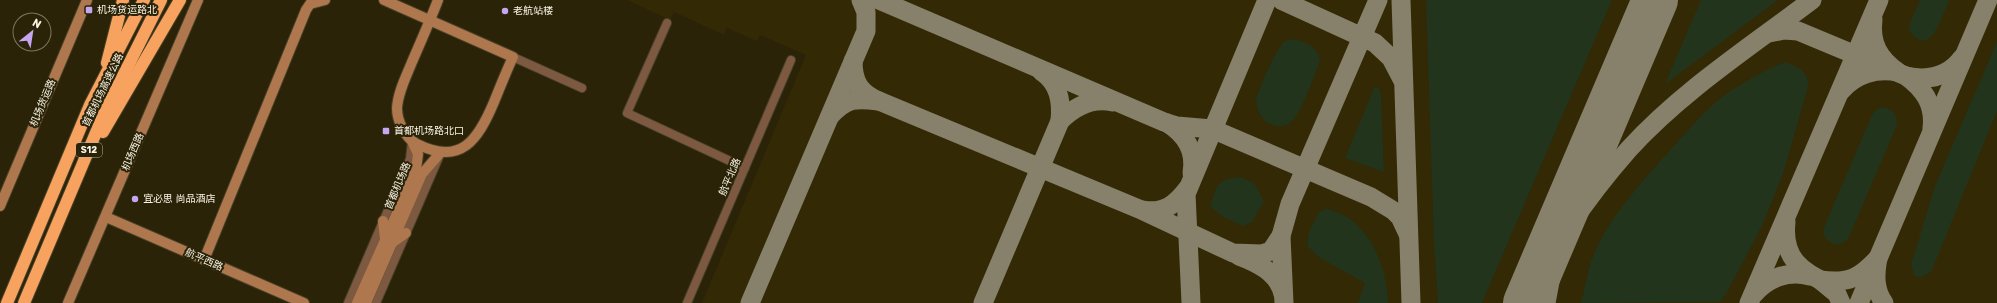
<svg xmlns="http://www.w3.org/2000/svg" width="1997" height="303" viewBox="0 0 1997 303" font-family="Rubik,'Noto Sans SC',sans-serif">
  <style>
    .built { fill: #332905 }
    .green { fill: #22341b }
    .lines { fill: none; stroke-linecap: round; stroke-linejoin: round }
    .taxiway { stroke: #87816b; stroke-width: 19 }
    .runway { stroke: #87816b; stroke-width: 46 }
    .street-casing { stroke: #474027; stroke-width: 10 }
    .secondary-casing { stroke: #474027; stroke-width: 12 }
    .highway-casing { stroke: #474027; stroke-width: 14 }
    .street { stroke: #7c5940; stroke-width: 8 }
    .secondary { stroke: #ae774e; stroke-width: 10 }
    .highway { stroke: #f8a260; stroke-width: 12 }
    .poi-dot { fill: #c6a6f0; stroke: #2a2308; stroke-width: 1.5 }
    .labels { text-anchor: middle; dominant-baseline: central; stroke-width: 4; stroke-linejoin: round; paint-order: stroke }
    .shield { fill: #2a2308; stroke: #bbb5a2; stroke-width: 1 }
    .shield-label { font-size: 9px; font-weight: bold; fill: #f9f4e4 }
    .poi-label { font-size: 10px; fill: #f9f4e4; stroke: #2a2308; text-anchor: start }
    .street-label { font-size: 10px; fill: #f9f4e4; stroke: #2a2308 }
  </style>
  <rect width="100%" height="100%" fill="#2a2308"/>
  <path class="built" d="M627 0H1997V303H702L806 55 760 35 757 41 727 28 724 35 674 12 670 20Z"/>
  <g class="green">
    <path d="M1426 0H1612L1482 303H1438L1434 245Z"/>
    <path d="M1701 0H1778L1665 84Z"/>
    <path d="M1920 0H1949C1942 16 1930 61 1909 30L1910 23Z"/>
    <path d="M1294 39C1306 43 1318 46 1320 60 1315 74 1302 112 1292 121 1286 128 1277 127 1270 124 1261 120 1257 110 1256 101 1256 94 1277 48 1283 43 1286 40 1290 40 1294 39Z"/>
    <path d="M1997 42V111L1932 270C1926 275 1922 279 1914 276L1911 265 1935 186Z"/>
    <path d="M1785 62C1798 67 1809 71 1808 87L1783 174 1762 226 1726 294 1720 302 1581 303C1585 288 1587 273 1592 259 1606 220 1645 178 1672 148 1689 129 1706 109 1726 94 1744 82 1765 70 1785 62Z"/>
    <path d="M1375 86 1380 90 1381 94 1384 172 1345 158Z"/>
    <path d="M1885 107C1894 111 1897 115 1897 125L1848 239C1838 248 1830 245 1823 234L1824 227 1873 113 1879 108Z"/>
    <path d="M1240 177 1254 183 1264 201 1252 222 1243 226 1223 217 1210 206C1217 185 1217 179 1240 177Z"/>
    <path d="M1326 209C1368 217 1387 265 1388 303H1358L1365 283 1320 258 1307 246 1309 232 1319 212Z"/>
  </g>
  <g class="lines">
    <g class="taxiway">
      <path d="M879 0 1164 122 1177 126 1212 129 1371 197 1394 211 1400 217 1408 234"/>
      <path d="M1281 0 1375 43 1391 58 1402 79"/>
      <path d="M1401 0 1411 303"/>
      <path d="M1769 33 1784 30 1798 31 1906 76C1924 89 1935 105 1932 128"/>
      <path d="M1041 71C1059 83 1062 101 1060 121"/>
      <path d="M1906 76C1928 81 1948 77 1962 58"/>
      <path d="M1841 91C1855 74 1876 68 1898 72 1879 59 1870 43 1873 20"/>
      <path d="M879 101 1139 209 1233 253 1261 254 1271 251 1281 236"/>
      <path d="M830 116C847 98 855 98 879 101 860 93 853 82 853 61"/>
      <path d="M1167 123C1185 134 1196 151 1192 173"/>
      <path d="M1143 210C1164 214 1176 204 1188 188"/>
      <path d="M1786 222C1782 258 1801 272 1831 285"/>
      <path d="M1564 226 1576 185"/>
      <path d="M1239 256C1258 263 1278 273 1283 294"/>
      <path d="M1537 277C1548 261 1557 244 1568 228 1586 201 1607 174 1629 149 1682 91 1750 47 1812 0"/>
      <path d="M1754 294C1768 278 1788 270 1810 276"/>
      <path d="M750 303 866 31V12L861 0"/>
      <path d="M983 303 1060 121C1075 106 1092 97 1113 102"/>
      <path d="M1191 303 1186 194 1267 0"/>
      <path d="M1284 303 1281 236 1290 204 1378 0"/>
      <path d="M1546 303 1555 255"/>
      <path d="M1749 303 1879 0"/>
      <path d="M1841 303 1837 294 1820 280C1848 284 1860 278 1878 258 1875 274 1874 289 1884 303"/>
      <path d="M1859 303 1988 0"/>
    </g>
    <path class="runway" d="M1526 303 1655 0"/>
    <g class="street-casing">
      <g id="street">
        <path d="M667 23 627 113 745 168"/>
        <path d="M513 57 582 88"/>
        <path d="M348 303 410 159 412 141"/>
        <path d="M376 303 439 157"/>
        <path d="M687 303 791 60"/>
      </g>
    </g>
    <g class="secondary-casing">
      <g id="secondary">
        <path d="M384 0C427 19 470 38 513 57 506 72 500 87 494 102 478 140 461 166 417 144 405 138 397 121 397 108 398 92 406 77 412 62 421 41 430 21 438 0"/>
        <path d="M0 206 87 0"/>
        <path d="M106 217 304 303"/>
        <path d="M383 221 385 239"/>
        <path d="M392 243 406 233"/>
        <path d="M204 260 306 10 310 4 325 0"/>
        <path d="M68 303 198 0"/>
        <path d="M357 303 416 170 418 154 412 141"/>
        <path d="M366 303 422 174 441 152"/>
      </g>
    </g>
    <g class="highway-casing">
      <g id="highway">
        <path d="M107 63 123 0"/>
        <path d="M103 132 180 0"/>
        <path d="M7 303 90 105 144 0"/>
        <path d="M24 303 103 116 161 0"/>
      </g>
    </g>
    <use href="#street" class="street"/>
    <use href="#secondary" class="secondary"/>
    <use href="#highway" class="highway"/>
  </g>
  <g class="poi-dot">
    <rect x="85" y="6" width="8" height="8" rx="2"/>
    <circle cx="505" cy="11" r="4"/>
    <rect x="382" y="127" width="8" height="8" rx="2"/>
    <circle cx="135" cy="199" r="4"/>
  </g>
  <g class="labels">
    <rect class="shield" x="76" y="143" width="26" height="14" rx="3"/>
    <g class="shield-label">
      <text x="89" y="150">S12</text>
    </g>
    <g class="poi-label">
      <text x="97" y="10">机场货运路北</text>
      <text x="513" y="11">老航站楼</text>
      <text x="394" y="131">首都机场路北口</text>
      <text x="143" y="199">宜必思 尚品酒店</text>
    </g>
    <g class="street-label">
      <text transform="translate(103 90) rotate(-64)">首都机场高速公路</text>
      <text transform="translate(43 103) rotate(-67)">机场货运路</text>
      <text transform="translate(133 152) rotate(-67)">机场西路</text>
      <text transform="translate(730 177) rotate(-67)">航平北路</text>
      <text transform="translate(398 186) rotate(-67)">首都机场路</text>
      <text transform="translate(204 260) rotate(24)">航平西路</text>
    </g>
  </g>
  <g transform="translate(32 32) rotate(30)"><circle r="19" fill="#2a2308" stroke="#7d7760"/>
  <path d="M0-3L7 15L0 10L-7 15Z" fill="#c6a6f0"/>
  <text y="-6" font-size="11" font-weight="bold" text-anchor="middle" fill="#f9f4e4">N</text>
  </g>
</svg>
